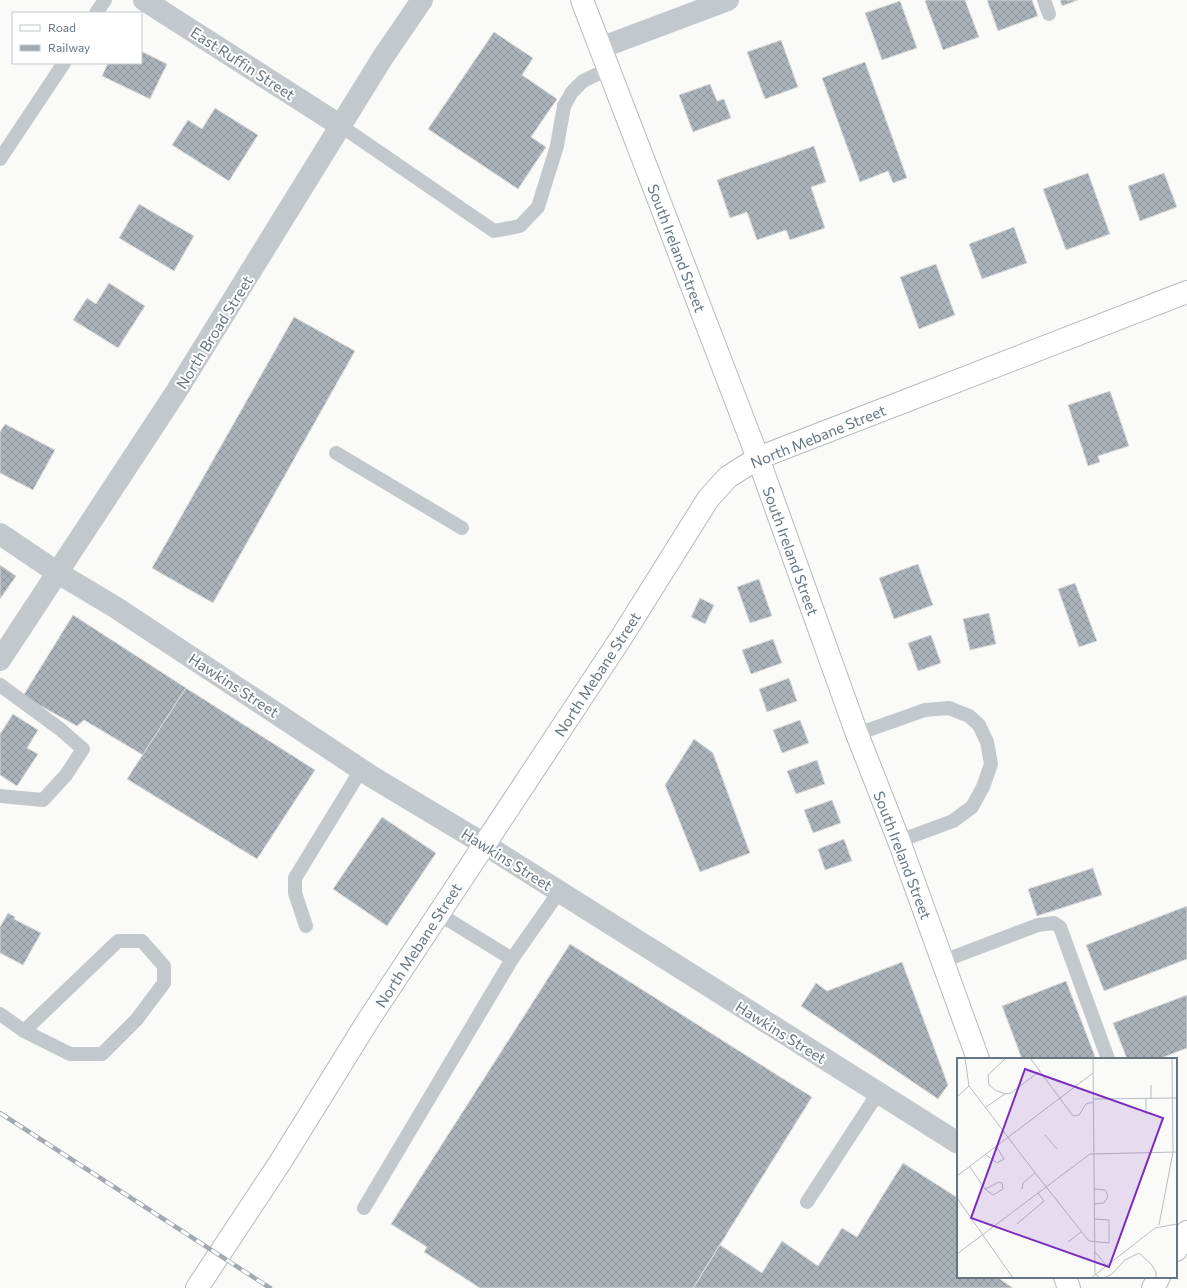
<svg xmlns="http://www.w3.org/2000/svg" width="1187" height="1288" viewBox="0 0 1187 1288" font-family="Commissioner,sans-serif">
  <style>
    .building { fill: url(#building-cross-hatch); stroke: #dcdcda }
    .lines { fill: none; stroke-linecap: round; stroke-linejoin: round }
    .secondary-casing { stroke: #b3babf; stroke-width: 24 }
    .lane { stroke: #c3c8cc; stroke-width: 14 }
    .street { stroke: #c3c8cc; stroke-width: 22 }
    .secondary { stroke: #fff; stroke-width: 22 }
    .rail-casing { stroke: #a2aab0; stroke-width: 4.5 }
    .rail { stroke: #fff; stroke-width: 3; stroke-dasharray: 9; stroke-linecap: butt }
    .labels { text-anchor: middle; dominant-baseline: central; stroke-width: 4; stroke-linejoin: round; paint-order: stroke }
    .street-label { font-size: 15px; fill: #657683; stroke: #fff }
    .inset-road { fill: none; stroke: #b5bdc2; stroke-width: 1 }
    .view { fill: #7b2cbf; fill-opacity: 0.15; stroke: #7b2cbf; stroke-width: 2 }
    .inset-edge { fill: none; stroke: #657683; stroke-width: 2 }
  </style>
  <defs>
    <pattern id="building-cross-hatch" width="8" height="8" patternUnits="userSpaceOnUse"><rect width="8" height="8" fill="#aab3b9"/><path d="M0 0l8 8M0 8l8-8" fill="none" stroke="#8e969c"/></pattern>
  </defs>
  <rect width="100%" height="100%" fill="#fafaf8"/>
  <g class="building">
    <path d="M927 0H965L979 37 943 50 925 1Z"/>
    <path d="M987 0H1032L1038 16 998 31Z"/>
    <path d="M1060 0H1078L1062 6Z"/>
    <path d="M900 1 917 48 882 60 865 13Z"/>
    <path d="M494 32 533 58 522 75 557 99 531 137 546 147 518 189 428 129Z"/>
    <path d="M781 40 798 87 765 99 747 52Z"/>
    <path d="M141 51 167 64 150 99 102 76 108 63H141Z"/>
    <path d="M865 62 907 178 893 183 888 171 860 182 822 78Z"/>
    <path d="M710 84 717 101 724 99 731 118 693 132 679 95Z"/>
    <path d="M215 108 258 135 229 181 172 145 188 120 202 129Z"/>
    <path d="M814 146 826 182 811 187 825 228 790 240 786 230 757 240 747 212 730 218 717 180Z"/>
    <path d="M1088 173 1110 234 1066 250 1043 189Z"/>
    <path d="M1164 173 1177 207 1140 221 1128 186Z"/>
    <path d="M139 204 194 236 174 271 119 238Z"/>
    <path d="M1014 227 1027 263 982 279 969 244Z"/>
    <path d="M936 264 955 315 919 329 900 277Z"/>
    <path d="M109 283 145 306 118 348 73 320 87 298 96 304Z"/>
    <path d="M294 317 355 351 213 603 152 568Z"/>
    <path d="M1110 391 1129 446 1098 456 1100 462 1088 466 1068 405Z"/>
    <path d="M5 424 55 450 33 490 0 473V432Z"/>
    <path d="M918 564 933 605 894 619 879 578Z"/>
    <path d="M0 565 16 576 0 599Z"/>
    <path d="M759 579 772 616 750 623 737 587Z"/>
    <path d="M1075 583 1097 641 1079 647 1058 589Z"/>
    <path d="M700 598 714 605 705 624 691 617Z"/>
    <path d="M989 613 996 644 970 650 963 619Z"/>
    <path d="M73 615 186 688 143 755 84 720 77 726 23 696Z"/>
    <path d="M931 635 941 663 918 671 908 643Z"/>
    <path d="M773 639 782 663 751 674 742 650Z"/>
    <path d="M789 678 797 701 767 712 759 689Z"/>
    <path d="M186 688 315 770 257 859 127 779Z"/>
    <path d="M13 714 38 730 27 748 38 754 17 786 0 775V734Z"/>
    <path d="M800 720 809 743 782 753 773 730Z"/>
    <path d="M694 739 713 753 750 853 700 872 665 785Z"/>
    <path d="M817 760 825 784 796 794 787 771Z"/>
    <path d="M832 800 841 823 813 833 804 810Z"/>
    <path d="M382 817 436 853 387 926 333 889Z"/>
    <path d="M844 839 852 861 825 870 818 849Z"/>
    <path d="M1093 868 1102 895 1037 916 1028 889Z"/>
    <path d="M1187 906V959L1104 991 1086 945Z"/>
    <path d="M8 913 15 917 14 919 41 933 23 965 0 953V927Z"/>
    <path d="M570 944 812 1097 693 1288H480L424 1252 427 1247 391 1224Z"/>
    <path d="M902 962 948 1085 938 1099 801 1006 816 983 827 991Z"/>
    <path d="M1066 981 1096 1059H1022L1002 1006Z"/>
    <path d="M1187 995V1048L1159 1059H1127L1113 1023Z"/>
    <path d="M903 1163 958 1198V1277H997L1013 1288H693L720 1245 762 1273 782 1241 818 1266 842 1228 857 1237Z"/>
  </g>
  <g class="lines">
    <g class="secondary-casing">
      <g id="secondary">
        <path d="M582 0 758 458 857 734 899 841 978 1059"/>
        <path d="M1176 1250 1187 1232"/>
        <path d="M1065 1277 1069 1288"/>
        <path d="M197 1288 281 1161 369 1019 621 638 708 499 728 477 758 458 1187 292"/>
        <path d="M1153 1288 1159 1277"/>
      </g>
    </g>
    <g class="lane">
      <path d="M1044 0 1049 14"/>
      <path d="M96 13 105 0"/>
      <path d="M341 126 494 231 520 226 538 207 557 146 564 106 572 92 583 81 608 69"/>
      <path d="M0 159 64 63"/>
      <path d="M336 453 462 528"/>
      <path d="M0 685 60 729 83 749 66 775 43 800 0 796"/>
      <path d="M857 734 925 710 949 708 969 716 979 725 987 742 991 764 983 787 972 807 953 821 899 841"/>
      <path d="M306 926 295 893V878L361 770"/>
      <path d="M118 941H142L164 966V983L137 1019 102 1054H70L24 1031Z"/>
      <path d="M512 959 559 892"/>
      <path d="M943 961 1038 925 1054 923 1060 927 1108 1059"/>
      <path d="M0 1014 24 1031"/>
      <path d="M807 1202 878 1093"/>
      <path d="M364 1208 512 959 439 914"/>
    </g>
    <g class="street">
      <path d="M144 0 341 126"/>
      <path d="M600 48 728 0"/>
      <path d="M0 534 58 573 115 607 374 778 484 844 958 1143"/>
      <path d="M0 660 176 392 383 57 422 0"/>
    </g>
    <use href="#secondary" class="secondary"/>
    <g class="rail-casing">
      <path id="rail" d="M0 1113 270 1288"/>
    </g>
    <use href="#rail" class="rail"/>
  </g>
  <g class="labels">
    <g class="street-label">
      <text transform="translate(243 63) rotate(33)">East Ruffin Street</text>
      <text transform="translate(677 248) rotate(69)">South Ireland Street</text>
      <text transform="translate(214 332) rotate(-58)">North Broad Street</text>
      <text transform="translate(818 436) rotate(-22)">North Mebane Street</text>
      <text transform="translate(791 551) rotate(70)">South Ireland Street</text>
      <text transform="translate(597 674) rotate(-57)">North Mebane Street</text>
      <text transform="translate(234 685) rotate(33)">Hawkins Street</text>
      <text transform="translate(903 855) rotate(69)">South Ireland Street</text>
      <text transform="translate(507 859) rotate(32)">Hawkins Street</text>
      <text transform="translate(418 945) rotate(-57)">North Mebane Street</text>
      <text transform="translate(781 1032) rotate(32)">Hawkins Street</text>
    </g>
  </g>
  <g transform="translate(957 1058)">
    <rect width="220" height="220" fill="#fafaf8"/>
    <path class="inset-road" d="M8 0 12 28 79 116 132 183 152 185V162L137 161M49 0 31 17 32 27 38 32 48 36 54 35 83 13M73 0 116 58 122 57 129 46 136 44M136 0 138 216 143 220M194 27V41M0 39 12 28M136 41 220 40M189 41V56M29 49 48 36M88 77 100 91M28 96 40 105 47 101 39 88M13 109 28 131M0 118 136 15M42 124 45 125 46 131 36 137 28 131ZM65 131 66 125 78 115M137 131 148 132 151 138 147 145 137 146M0 140 56 220M60 166 87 143 81 135M202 167 216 94 215 0M111 184 124 174M138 194 149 207M0 196 133 96 220 94M134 220 198 170 220 166M147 220 155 216 168 202 182 195 194 206 199 214V220"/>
    <path class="view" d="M68 11 206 60 152 209 14 160Z"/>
    <rect width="220" height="220" class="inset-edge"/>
  </g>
  <rect x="12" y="12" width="130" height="52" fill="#ffffff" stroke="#c1c8cd"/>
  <rect x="20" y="25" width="20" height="6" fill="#ffffff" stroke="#c1c8cd"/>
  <text x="48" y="32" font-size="12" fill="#657683">Road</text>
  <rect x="20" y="45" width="20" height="6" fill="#a2aab0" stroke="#c1c8cd"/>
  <text x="48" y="52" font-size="12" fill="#657683">Railway</text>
</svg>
